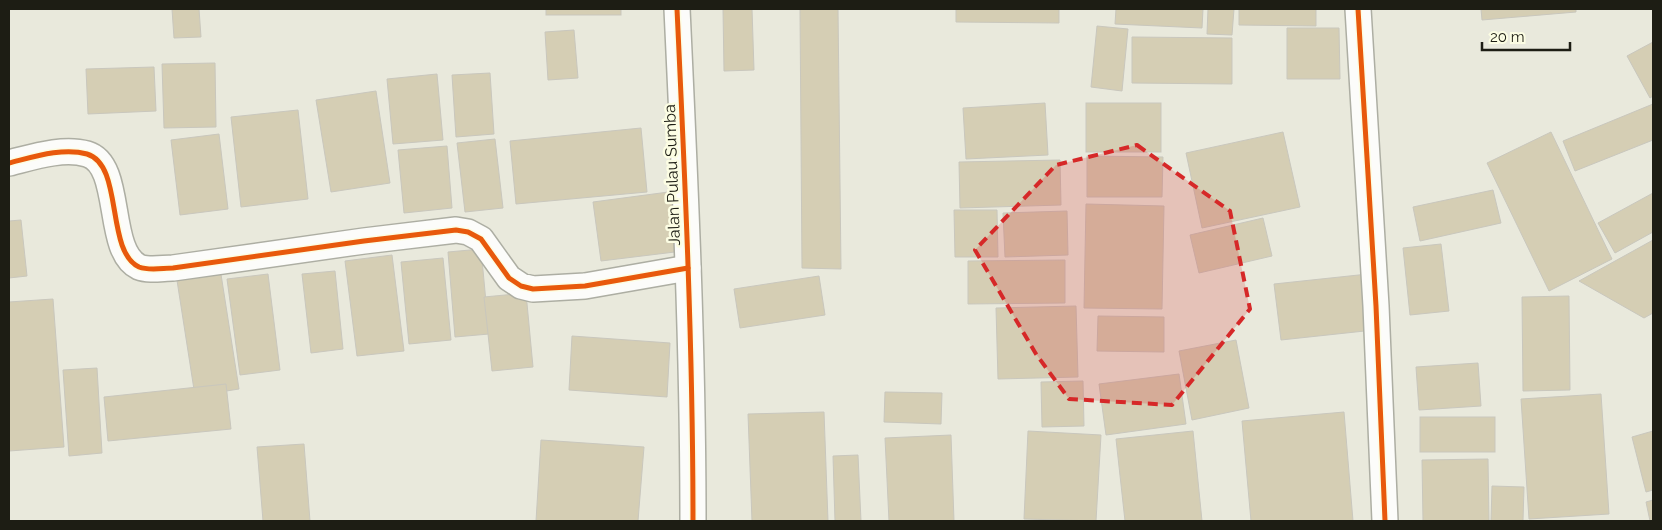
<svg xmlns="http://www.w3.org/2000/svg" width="1662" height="530" viewBox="0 0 1662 530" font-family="Raleway,sans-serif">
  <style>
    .building { fill: #d5ceb4; stroke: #c9c7bd }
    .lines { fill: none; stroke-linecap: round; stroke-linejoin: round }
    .street-casing { stroke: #adaea3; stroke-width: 28 }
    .street { stroke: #fcfcfa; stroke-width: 25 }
    .cycleway-casing { stroke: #fcfde3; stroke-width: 8 }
    .cycleway { stroke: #e8590c; stroke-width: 5 }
    .marked { fill: #d62828; fill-opacity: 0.2; stroke: #d62828; stroke-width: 4; stroke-dasharray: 10 6; stroke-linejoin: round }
    .labels { text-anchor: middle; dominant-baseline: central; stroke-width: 5; stroke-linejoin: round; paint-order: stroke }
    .street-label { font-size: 16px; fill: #1d1d14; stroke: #fcfde3 }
  </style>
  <rect width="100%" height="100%" fill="#e9e9dc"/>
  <g class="building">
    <path d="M172 9H199L201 37 174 38Z"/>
    <rect x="546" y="9" width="75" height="6"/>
    <path d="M723 9H752L754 70 724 71Z"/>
    <path d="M800 9H838L841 269 802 268Z"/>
    <path d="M956 9H1059V23L956 22Z"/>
    <path d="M1116 9H1203L1202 28 1115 24Z"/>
    <path d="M1208 9H1234L1232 35 1207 34Z"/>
    <path d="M1239 9H1316V26L1239 25Z"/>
    <path d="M1481 9H1576V12L1482 20Z"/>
    <path d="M1097 26 1128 29 1122 91 1091 87Z"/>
    <path d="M1287 28H1339L1340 79H1287Z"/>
    <path d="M574 30 578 78 548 80 545 32Z"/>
    <path d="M1132 37 1232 38V84L1132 83Z"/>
    <path d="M1653 42V96L1650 98 1627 56Z"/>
    <path d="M215 63 216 127 164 128 162 64Z"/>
    <path d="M154 67 156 111 88 114 86 69Z"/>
    <path d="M490 73 494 134 456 137 452 75Z"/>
    <path d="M437 74 443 140 393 144 387 79Z"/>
    <path d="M376 91 390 183 331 192 316 100Z"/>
    <path d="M1045 103 1048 155 966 159 963 108Z"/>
    <rect x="1086" y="103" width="75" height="49"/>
    <path d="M1653 104V140L1575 171 1563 141Z"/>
    <path d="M298 110 308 199 241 207 231 117Z"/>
    <path d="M641 128 647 192 516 204 510 141Z"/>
    <path d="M1283 132 1300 207 1202 228 1186 153Z"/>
    <path d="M1551 132 1612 259 1549 291 1487 163Z"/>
    <path d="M219 134 228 209 180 215 171 140Z"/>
    <path d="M495 139 503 208 465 212 457 143Z"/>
    <path d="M447 146 452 208 404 213 398 150Z"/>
    <path d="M1087 156 1163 157 1162 197H1087Z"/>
    <path d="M1060 160 1061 205 960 208 959 162Z"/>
    <path d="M1493 190 1501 223 1420 241 1413 207Z"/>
    <path d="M676 191 683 251 601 261 593 202Z"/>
    <path d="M1653 193V232L1615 253 1598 223Z"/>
    <path d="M1086 204 1164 206 1162 309 1084 308Z"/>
    <path d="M954 210H997L998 257H955Z"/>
    <path d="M1067 211 1068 255 1005 257 1003 213Z"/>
    <path d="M1263 218 1272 256 1199 273 1190 235Z"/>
    <path d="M21 220 27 276 9 278V221Z"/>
    <path d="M1653 240V313L1644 318 1579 281Z"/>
    <path d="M1441 244 1449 311 1410 315 1403 248Z"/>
    <path d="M481 249 489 334 455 337 448 252Z"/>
    <path d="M392 255 404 351 357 356 345 261Z"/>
    <path d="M443 258 451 340 409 344 401 262Z"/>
    <path d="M1065 260V303L968 304V261Z"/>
    <path d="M220 268 239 389 195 396 176 274Z"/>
    <path d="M335 271 343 349 311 353 302 274Z"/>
    <path d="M268 274 280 370 240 375 227 279Z"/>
    <path d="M1368 274 1374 330 1281 340 1274 284Z"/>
    <path d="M819 276 825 315 740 328 734 289Z"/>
    <path d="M526 293 533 367 492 371 484 297Z"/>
    <path d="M1569 296 1570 390 1523 391 1522 297Z"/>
    <path d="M53 299 64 447 9 451V302Z"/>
    <path d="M1076 306 1078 377 998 379 996 308Z"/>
    <path d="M1098 316 1164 317V352L1097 351Z"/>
    <path d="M572 336 670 343 667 397 569 390Z"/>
    <path d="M1236 340 1249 408 1192 420 1179 351Z"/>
    <path d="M1478 363 1481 406 1419 410 1416 367Z"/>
    <path d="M97 368 102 453 69 456 63 370Z"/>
    <path d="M1179 374 1186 424 1106 435 1099 384Z"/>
    <path d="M1083 381 1084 426 1042 427 1041 382Z"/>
    <path d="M226 384 231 429 108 441 104 397Z"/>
    <path d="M885 392 942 393 941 424 884 422Z"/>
    <path d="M1601 394 1609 514 1529 519 1521 399Z"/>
    <path d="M824 412 828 521H752L748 414Z"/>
    <path d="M1344 412 1353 521H1251L1242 421Z"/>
    <rect x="1420" y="417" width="75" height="35"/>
    <path d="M1028 431 1101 435 1096 521 1024 519Z"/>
    <path d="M1193 431 1202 521H1125L1116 439Z"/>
    <path d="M1653 431V490L1646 492 1632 437Z"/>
    <path d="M951 435 954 521H889L885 438Z"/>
    <path d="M541 440 644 447 638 521H536Z"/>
    <path d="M304 444 310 521H263L257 447Z"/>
    <path d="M858 455 861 521H835L833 456Z"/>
    <path d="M1488 459 1489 521H1423L1422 460Z"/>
    <path d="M1492 486 1524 487 1523 521H1491Z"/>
    <path d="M1653 500V521H1650L1646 502Z"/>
  </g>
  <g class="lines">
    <g class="street-casing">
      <g id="street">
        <path d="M677 9C685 179 693 350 693 521"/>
        <path d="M1358 9 1376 306 1385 521"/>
        <path d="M9 163C33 157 63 147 87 154 124 165 105 251 139 267 149 271 163 268 173 268L364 241 456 230 468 232 481 239 509 278 521 286 533 289 585 286 688 268"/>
      </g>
    </g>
    <use href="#street" class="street"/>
    <g class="cycleway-casing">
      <g id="cycleway">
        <path d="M677 9C685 179 693 350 693 521"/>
        <path d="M1358 9 1376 306 1385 521"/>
        <path d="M9 163C33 157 63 147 87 154 124 165 105 251 139 267 149 271 163 268 173 268L364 241 456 230 468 232 481 239 509 278 521 286 533 289 585 286 688 268"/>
      </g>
    </g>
    <use href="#cycleway" class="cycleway"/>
  </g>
  <path class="marked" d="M1137 145 1230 211 1250 309 1172 405 1069 399 1036 354 975 250 1056 165Z"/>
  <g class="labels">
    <g class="street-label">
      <text transform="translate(672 175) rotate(-92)">Jalan Pulau Sumba</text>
    </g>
  </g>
  <rect width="1662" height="530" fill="none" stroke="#1d1d14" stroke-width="20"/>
  <path d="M1482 42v8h88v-8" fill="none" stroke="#1d1d14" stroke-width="2.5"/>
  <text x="1490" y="42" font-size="15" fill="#1d1d14" stroke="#fcfde3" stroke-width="4" paint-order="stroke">20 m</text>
</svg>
